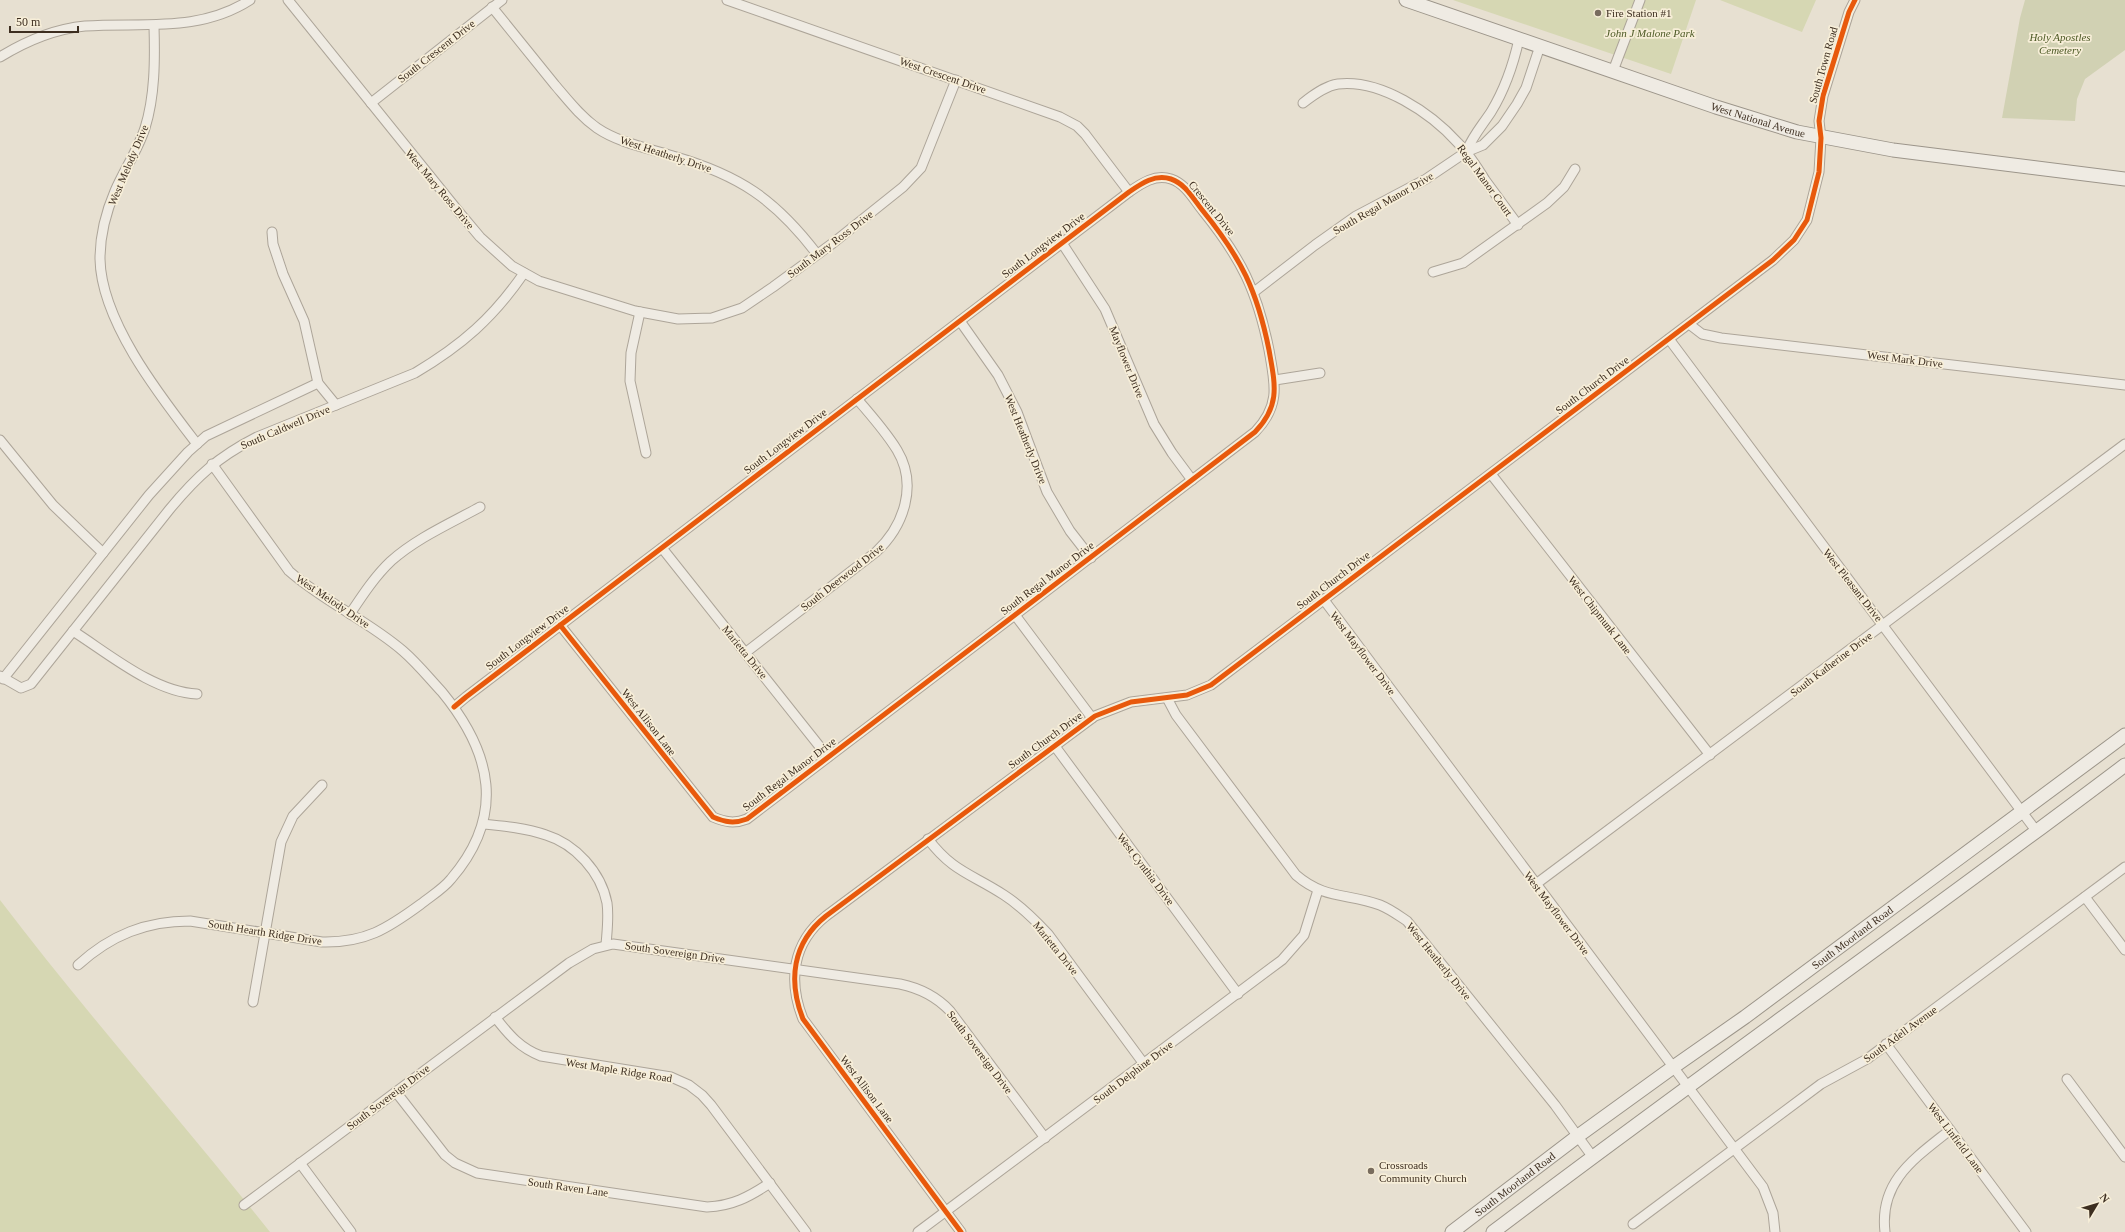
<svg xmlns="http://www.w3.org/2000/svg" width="2125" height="1232" viewBox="0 0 2125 1232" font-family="'Times New Roman',serif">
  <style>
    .green { fill: #d6d7b3 }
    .cemetery { fill: #d1d1b3 }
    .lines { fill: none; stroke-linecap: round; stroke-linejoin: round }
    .minor-casing { stroke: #ada599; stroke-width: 11 }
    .secondary-casing { stroke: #9c958a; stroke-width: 15 }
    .minor { stroke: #efebe3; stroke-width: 9 }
    .secondary { stroke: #efebe3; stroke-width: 13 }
    .cycleway-casing { stroke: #f7eed8; stroke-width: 8 }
    .cycleway { stroke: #e8590c; stroke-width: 5 }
    .poi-dot { fill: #786c5e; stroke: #f7eed8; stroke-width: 1.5 }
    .labels { text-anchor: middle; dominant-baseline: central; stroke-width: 3.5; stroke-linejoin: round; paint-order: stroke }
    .poi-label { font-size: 11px; fill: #3d2e20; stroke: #f7eed8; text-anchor: start }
    .park-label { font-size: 11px; font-style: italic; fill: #4d5a26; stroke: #f7eed8 }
    .street-label { font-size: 11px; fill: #3d2e20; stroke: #f7eed8 }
  </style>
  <rect width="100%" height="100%" fill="#e7e0d1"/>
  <g class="green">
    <path d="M1453 0H1696L1671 74Z"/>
    <path d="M1720 0H1816L1802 32Z"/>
    <path d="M0 900C86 1013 181 1120 270 1232H0Z"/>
  </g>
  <path class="cemetery" d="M2025 0H2125V50L2085 79 2077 99 2075 121 2002 118 2020 18Z"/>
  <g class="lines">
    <g class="minor-casing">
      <g id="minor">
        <path d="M288 0 459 212 480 237 512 266 539 281 635 311 678 319 712 318 742 308 773 287 833 243 903 187 921 168 956 80"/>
        <path d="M727 0 1060 117 1077 126 1085 134 1129 192"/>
        <path d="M492 7C513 33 534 59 555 85 568 100 580 116 597 128 619 143 648 148 673 156 739 175 775 199 817 254"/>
        <path d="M154 26C155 60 155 96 145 128 138 150 124 170 115 191 106 212 100 236 100 259 101 321 160 396 197 444"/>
        <path d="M0 57C26 41 54 29 85 26 142 22 199 33 250 0"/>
        <path d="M1613 71 1640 0"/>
        <path d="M371 103 502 0"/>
        <path d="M1303 103C1313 95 1325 86 1338 84 1381 79 1431 113 1458 143 1469 154 1477 167 1485 180 1496 195 1507 210 1518 225"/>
        <path d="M1466 152C1474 134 1481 127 1491 112 1505 89 1513 66 1519 39"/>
        <path d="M272 232 273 244 283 274 304 321 318 383 336 405"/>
        <path d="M1062 243 1105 309 1154 424 1172 453 1192 480"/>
        <path d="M1433 272 1463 263 1547 203 1564 187 1575 169"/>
        <path d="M1254 292 1315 245 1356 216 1426 179 1466 152 1483 145 1502 126 1517 104 1526 88 1540 46"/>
        <path d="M640 312 631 353 630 381 646 453"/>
        <path d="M960 321 998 375 1017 412 1047 492 1070 531 1091 558"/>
        <path d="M1689 324 1702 334 1721 338 2125 385"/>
        <path d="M1669 339 2037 832"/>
        <path d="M1275 380 1320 373"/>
        <path d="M0 440 53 505 103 553"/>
        <path d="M1491 474 1710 755"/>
        <path d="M662 548 828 757"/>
        <path d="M1324 600 1763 1187 1773 1213 1775 1232"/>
        <path d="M350 614C362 596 375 576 391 561 417 538 449 524 480 507"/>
        <path d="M1015 615 1092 718"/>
        <path d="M73 631C109 654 154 692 197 694"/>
        <path d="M745 653 876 552C904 526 918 485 897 450 886 432 871 415 857 399"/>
        <path d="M0 676 21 688 31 684 169 510C197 476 218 457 257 437L415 373C462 345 493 318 524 273"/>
        <path d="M3 679 149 495 188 452 206 436 318 383"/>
        <path d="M1167 698 1176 715 1296 875C1325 900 1348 893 1380 905 1390 909 1398 915 1407 921L1555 1105 1592 1156"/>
        <path d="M454 707 466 697 1129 192C1142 183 1155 174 1171 179 1186 184 1194 200 1203 211 1241 258 1257 290 1269 350 1275 384 1281 405 1255 432L747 819C734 824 725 822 713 817L560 625"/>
        <path d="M1054 745 1238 994"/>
        <path d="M483 824C504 826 526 828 546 835 575 844 601 872 607 903 609 917 607 931 606 945"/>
        <path d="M928 839C953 872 972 874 1004 895 1021 906 1035 920 1048 934L1144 1064"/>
        <path d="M1536 884 2125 444"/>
        <path d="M2085 897 2125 950"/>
        <path d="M78 965C111 935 146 921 190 921L322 942C365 943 387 929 421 904 431 896 443 889 451 879 506 815 492 753 442 692 429 678 417 663 403 651 367 620 324 602 289 571L212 464"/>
        <path d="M253 1002 281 842 293 816 322 785"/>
        <path d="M495 1017C509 1035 520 1048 541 1056L671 1077 689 1085 702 1095 711 1105 806 1232"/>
        <path d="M1886 1044 2026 1232"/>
        <path d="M2067 1079 2125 1157"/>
        <path d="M396 1092 445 1155 455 1163 477 1173 707 1207C732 1206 749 1197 770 1183"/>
        <path d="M300 1163 351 1232"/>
        <path d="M244 1205 569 963 593 949 613 944 900 984C919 988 936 996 950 1011L1045 1138"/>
        <path d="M1633 1224 1821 1084 1867 1059 2125 867"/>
        <path d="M918 1232 1282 960 1304 935 1318 890"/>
        <path d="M961 1232 803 1019C788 981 792 943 826 916L1095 716 1131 702 1187 695 1211 685 1773 260 1794 240 1807 220 1819 172 1821 138 1819 121 1823 96 1849 12 1855 0"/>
        <path d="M1885 1232C1879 1181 1915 1158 1950 1130"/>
      </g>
    </g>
    <g class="secondary-casing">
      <g id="secondary">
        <path id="s1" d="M1406 0 1716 107 1797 132 1893 150 2125 179"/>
        <path id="s2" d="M1452 1232 1578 1136 1672 1068 1745 1017 2125 735"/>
        <path d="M1493 1232C1701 1074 1916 923 2125 765"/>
      </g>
    </g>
    <use href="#minor" class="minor"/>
    <use href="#secondary" class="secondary"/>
    <g class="cycleway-casing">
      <g id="cycleway">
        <path d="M454 707 466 697 1129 192C1142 183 1155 174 1171 179 1186 184 1194 200 1203 211 1241 258 1257 290 1269 350 1275 384 1281 405 1255 432L747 819C734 824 725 822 713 817L560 625"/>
        <path d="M961 1232 803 1019C788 981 792 943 826 916L1095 716 1131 702 1187 695 1211 685 1773 260 1794 240 1807 220 1819 172 1821 138 1819 121 1823 96 1849 12 1855 0"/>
      </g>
    </g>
    <use href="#cycleway" class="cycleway"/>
  </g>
  <g class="poi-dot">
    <circle cx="1598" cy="13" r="4"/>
    <circle cx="1371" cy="1171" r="4"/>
  </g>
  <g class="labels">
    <g class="poi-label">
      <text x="1606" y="13">Fire Station #1</text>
      <text x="1379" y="1165">Crossroads<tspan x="1379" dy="13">Community Church</tspan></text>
    </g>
    <g class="park-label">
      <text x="1650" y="33">John J Malone Park</text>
      <text x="2060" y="37">Holy Apostles<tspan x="2060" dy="13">Cemetery</tspan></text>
    </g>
    <g class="street-label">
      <text transform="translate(436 51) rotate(-38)">South Crescent Drive</text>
      <text transform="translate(1823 65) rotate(-74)">South Town Road</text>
      <text transform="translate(943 75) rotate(19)">West Crescent Drive</text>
      <text stroke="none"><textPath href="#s1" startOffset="372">West National Avenue</textPath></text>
      <text transform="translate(666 154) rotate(18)">West Heatherly Drive</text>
      <text transform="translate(128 165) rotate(-67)">West Melody Drive</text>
      <text transform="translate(1485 180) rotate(54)">Regal Manor Court</text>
      <text transform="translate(440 189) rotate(50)">West Mary Ross Drive</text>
      <text transform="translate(1383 203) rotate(-30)">South Regal Manor Drive</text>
      <text transform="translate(1212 208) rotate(51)">Crescent Drive</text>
      <text transform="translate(830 244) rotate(-37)">South Mary Ross Drive</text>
      <text transform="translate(1043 245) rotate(-37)">South Longview Drive</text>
      <text transform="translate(1905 359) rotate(7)">West Mark Drive</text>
      <text transform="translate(1127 362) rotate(68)">Mayflower Drive</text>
      <text transform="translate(1592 385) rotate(-37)">South Church Drive</text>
      <text transform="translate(285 427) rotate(-23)">South Caldwell Drive</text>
      <text transform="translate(1026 439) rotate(68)">West Heatherly Drive</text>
      <text transform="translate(785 441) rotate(-37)">South Longview Drive</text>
      <text transform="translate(842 577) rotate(-38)">South Deerwood Drive</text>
      <text transform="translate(1047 578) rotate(-37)">South Regal Manor Drive</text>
      <text transform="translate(1333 580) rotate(-37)">South Church Drive</text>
      <text transform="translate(1853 585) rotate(52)">West Pleasant Drive</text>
      <text transform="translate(333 601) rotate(34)">West Melody Drive</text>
      <text transform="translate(1600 615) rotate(52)">West Chipmunk Lane</text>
      <text transform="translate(527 637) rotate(-37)">South Longview Drive</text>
      <text transform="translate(745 652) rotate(51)">Marietta Drive</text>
      <text transform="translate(1363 653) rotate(53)">West Mayflower Drive</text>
      <text transform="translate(1831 664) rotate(-37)">South Katherine Drive</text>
      <text transform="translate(649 722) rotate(52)">West Allison Lane</text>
      <text transform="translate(1045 740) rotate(-36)">South Church Drive</text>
      <text transform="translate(789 774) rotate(-37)">South Regal Manor Drive</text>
      <text transform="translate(1146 869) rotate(53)">West Cynthia Drive</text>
      <text transform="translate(1557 913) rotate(53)">West Mayflower Drive</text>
      <text transform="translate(265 932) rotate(9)">South Hearth Ridge Drive</text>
      <text stroke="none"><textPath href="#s2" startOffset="497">South Moorland Road</textPath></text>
      <text transform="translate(1056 948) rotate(51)">Marietta Drive</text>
      <text transform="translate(675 952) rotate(8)">South Sovereign Drive</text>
      <text transform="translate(1439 961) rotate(51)">West Heatherly Drive</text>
      <text transform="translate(1900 1034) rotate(-36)">South Adell Avenue</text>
      <text transform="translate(980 1052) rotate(53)">South Sovereign Drive</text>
      <text transform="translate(619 1070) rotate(9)">West Maple Ridge Road</text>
      <text transform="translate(1133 1072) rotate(-37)">South Delphine Drive</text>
      <text transform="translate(867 1089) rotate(53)">West Allison Lane</text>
      <text transform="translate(388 1097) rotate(-37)">South Sovereign Drive</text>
      <text transform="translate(1956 1138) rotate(53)">West Linfield Lane</text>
      <text stroke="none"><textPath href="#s2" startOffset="79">South Moorland Road</textPath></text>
      <text transform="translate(568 1187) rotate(8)">South Raven Lane</text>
    </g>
  </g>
  <g transform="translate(2097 1204) rotate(52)" stroke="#f7eed8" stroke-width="3" paint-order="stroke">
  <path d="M0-3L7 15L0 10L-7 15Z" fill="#3d2e20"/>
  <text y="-6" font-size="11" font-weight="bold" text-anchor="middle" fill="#3d2e20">N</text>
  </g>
  <path d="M10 26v6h68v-6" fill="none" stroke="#3d2e20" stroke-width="2"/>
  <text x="16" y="26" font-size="12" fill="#3d2e20" stroke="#f7eed8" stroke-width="3" paint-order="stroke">50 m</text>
</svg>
